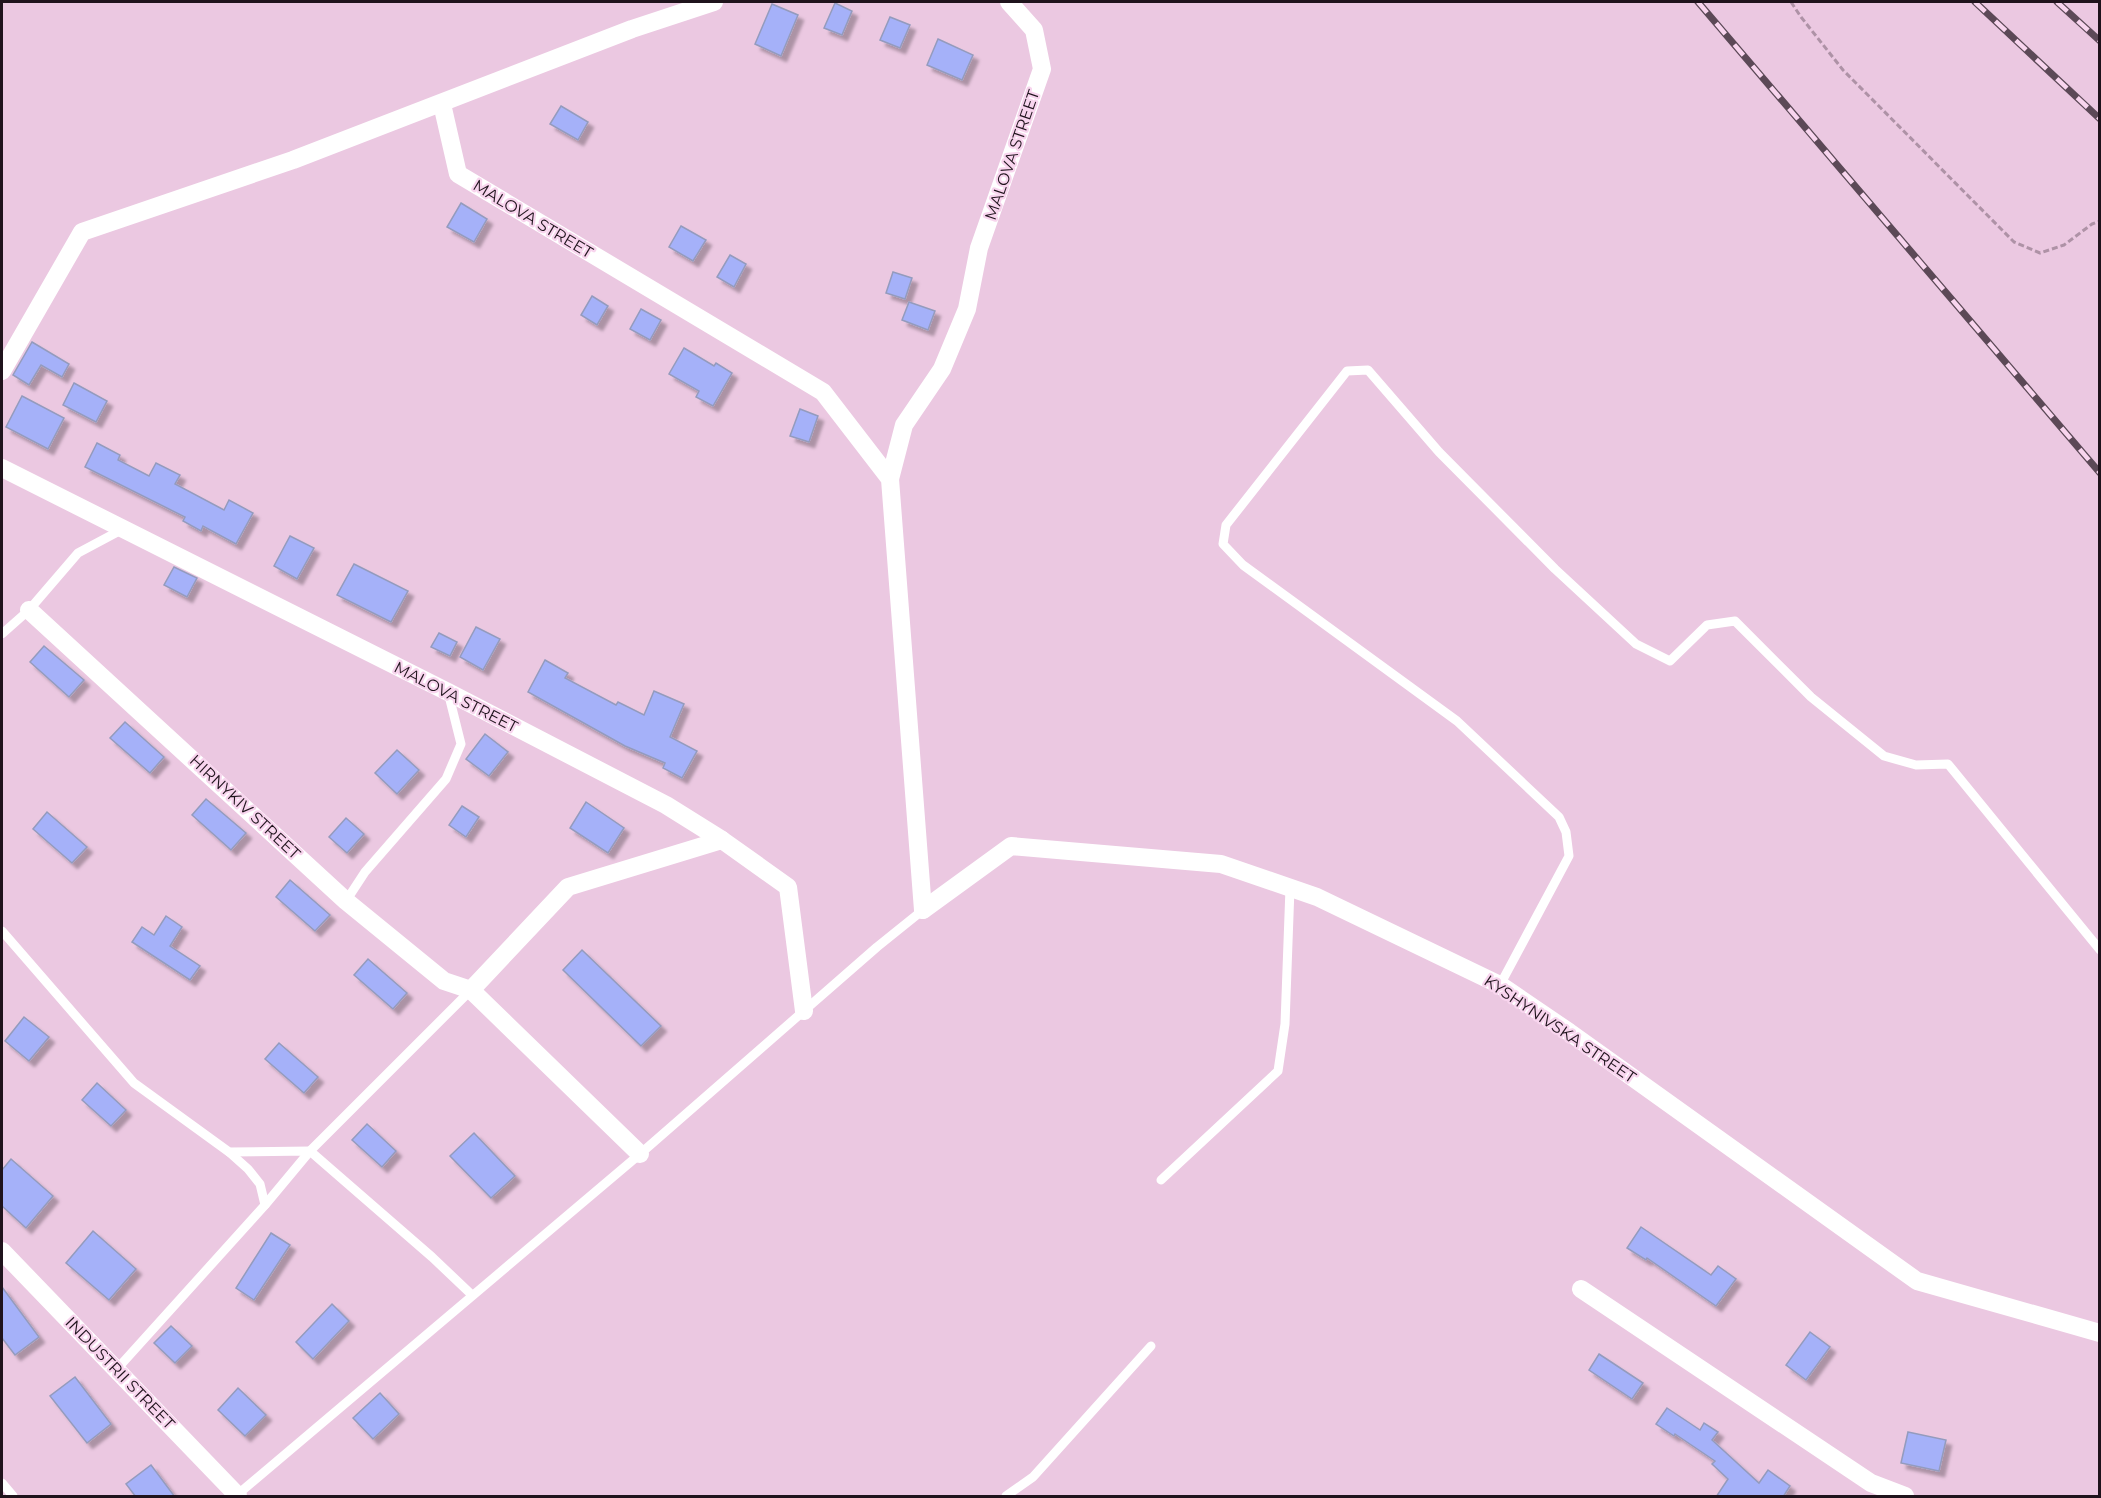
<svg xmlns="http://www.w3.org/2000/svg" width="2101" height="1498" viewBox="0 0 2101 1498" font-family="Montserrat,sans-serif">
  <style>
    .building { fill: #a5b1f9; stroke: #949bbd; stroke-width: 1.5; filter: url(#shadow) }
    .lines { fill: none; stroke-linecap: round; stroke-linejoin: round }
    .path { stroke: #ae92a6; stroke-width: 3; stroke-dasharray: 6 3; stroke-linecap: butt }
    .lane { stroke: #fff; stroke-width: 9 }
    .street { stroke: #fff; stroke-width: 18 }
    .rail-casing { stroke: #5c4957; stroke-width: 7 }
    .rail { stroke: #f8d5ee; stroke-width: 4.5; stroke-dasharray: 14; stroke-linecap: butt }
    .labels { text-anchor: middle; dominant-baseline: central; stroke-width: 4.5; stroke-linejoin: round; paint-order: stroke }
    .street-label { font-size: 16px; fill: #1f131c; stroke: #f8d5ee }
  </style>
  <defs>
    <filter id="shadow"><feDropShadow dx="5.5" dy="5.5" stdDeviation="1.5" flood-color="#0004"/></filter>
  </defs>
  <rect width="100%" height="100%" fill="#ebc8e1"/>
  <g class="building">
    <path d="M835 3 852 11 842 35 824 28Z"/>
    <path d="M772 4 798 15 781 56 755 44Z"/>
    <path d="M890 17 910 25 900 48 880 40Z"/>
    <path d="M938 39 973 55 962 80 927 65Z"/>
    <path d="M561 106 588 122 578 140 550 124Z"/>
    <path d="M461 203 487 219 474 242 447 227Z"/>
    <path d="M681 226 706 240 693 261 669 247Z"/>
    <path d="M730 255 746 264 734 287 717 277Z"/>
    <path d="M893 272 912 278 905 299 886 293Z"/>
    <path d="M592 296 608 306 597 325 581 315Z"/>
    <path d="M909 302 935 311 928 330 902 320Z"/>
    <path d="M641 309 661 320 650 340 630 329Z"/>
    <path d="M32 342 69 364 62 377 41 365 29 385 13 375Z"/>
    <path d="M684 348 714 366 716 363 732 373 713 406 696 397 699 391 669 374Z"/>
    <path d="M74 383 107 401 96 422 63 405Z"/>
    <path d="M22 396 64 418 48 449 6 427Z"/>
    <path d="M800 409 818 416 809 442 790 436Z"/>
    <path d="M97 443 120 455 118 460 149 476 156 463 180 475 175 484 224 510 229 500 253 513 236 544 203 526 201 531 183 521 185 517 85 467Z"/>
    <path d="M290 536 314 548 297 579 274 566Z"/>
    <path d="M354 564 408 591 391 622 337 595Z"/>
    <path d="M174 567 197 578 187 597 164 585Z"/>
    <path d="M476 627 500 639 483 670 460 657Z"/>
    <path d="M439 633 457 642 450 656 431 647Z"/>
    <path d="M44 646 84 680 69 697 30 662Z"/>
    <path d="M545 660 568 673 565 678 616 705 618 702 644 715 654 691 684 704 670 737 697 751 682 778 663 768 665 763 625 746 528 692Z"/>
    <path d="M125 722 164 757 150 773 110 738Z"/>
    <path d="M485 734 508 752 489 776 466 759Z"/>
    <path d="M397 750 419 770 397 794 375 773Z"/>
    <path d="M206 799 246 833 231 850 192 815Z"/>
    <path d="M586 802 624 828 608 853 570 828Z"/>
    <path d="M462 806 479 817 466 837 449 825Z"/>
    <path d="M47 812 87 847 72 863 33 829Z"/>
    <path d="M346 818 364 834 347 853 329 837Z"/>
    <path d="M290 880 330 915 315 931 276 897Z"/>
    <path d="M166 916 182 927 170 946 200 966 190 980 132 942 142 927 154 935Z"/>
    <path d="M582 950 661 1026 641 1046 563 970Z"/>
    <path d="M368 959 407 993 393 1009 354 975Z"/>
    <path d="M24 1017 49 1037 29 1061 5 1041Z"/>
    <path d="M279 1043 318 1077 304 1093 265 1059Z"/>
    <path d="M97 1083 126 1110 111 1126 82 1100Z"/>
    <path d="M367 1124 396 1151 382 1167 352 1140Z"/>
    <path d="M474 1133 515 1176 491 1198 450 1156Z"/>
    <path d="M11 1159 53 1196 26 1228 2 1206V1170Z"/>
    <path d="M1641 1227 1711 1275 1718 1266 1736 1279 1716 1306 1647 1258 1646 1260 1627 1248Z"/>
    <path d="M93 1231 136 1269 109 1300 66 1263Z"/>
    <path d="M271 1233 290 1245 254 1300 236 1288Z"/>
    <path d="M2 1287 39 1337 15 1355 2 1338Z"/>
    <path d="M332 1304 349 1321 313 1359 296 1342Z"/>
    <path d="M171 1326 192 1346 175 1363 154 1343Z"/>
    <path d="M1810 1332 1830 1347 1806 1380 1786 1365Z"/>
    <path d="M1599 1354 1643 1383 1632 1399 1589 1370Z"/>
    <path d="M75 1377 111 1424 87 1443 50 1396Z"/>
    <path d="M238 1388 266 1415 245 1436 218 1410Z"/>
    <path d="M380 1393 399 1414 373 1439 353 1418Z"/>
    <path d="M1667 1408 1700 1430 1704 1423 1718 1432 1712 1440 1759 1483 1768 1470 1790 1486 1783 1497H1716L1728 1479 1712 1464 1715 1461 1675 1434 1674 1436 1656 1424Z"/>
    <path d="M1908 1432 1946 1440 1939 1471 1901 1463Z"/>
    <path d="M151 1465 175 1497H136L126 1484Z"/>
  </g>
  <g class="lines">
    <path class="path" d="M1791 2 1801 17 1843 70 2014 242 2040 253 2064 245 2092 224 2100 221"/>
    <g class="lane">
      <path d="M2 634 29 610 78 553 123 529"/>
      <path d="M346 901 365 872 446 779 461 744 448 692"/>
      <path d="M2 931 134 1083 229 1152 310 1151 432 1257 472 1295"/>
      <path d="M1500 985 1569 856 1566 832 1559 817 1457 721 1243 565 1223 544 1226 525 1347 371 1368 370 1439 452 1555 569 1636 644 1670 661 1707 625 1735 621 1811 697 1884 756 1916 765 1948 764 2100 950"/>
      <path d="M229 1152 248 1169 260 1184 265 1205"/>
      <path d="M1161 1180 1278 1071 1285 1024 1290 888"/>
      <path d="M117 1369 265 1205 310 1151 471 990"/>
      <path d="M2 1483 13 1496"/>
      <path d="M237 1495 640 1154 877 947 923 910"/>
      <path d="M1006 1496 1033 1477 1151 1346"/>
    </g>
    <g class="street">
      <path d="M442 104 458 174 823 392 890 479 923 910"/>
      <path d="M2 371 82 232 293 160 632 29 714 2"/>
      <path d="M2 468 448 692 666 805 722 840 788 887 804 1011"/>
      <path d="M890 479 904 425 942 369 967 309 979 248 1042 69 1034 30 1009 2"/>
      <path d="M29 610 346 901 444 981 471 990 640 1154"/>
      <path d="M923 910 1011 846 1221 864 1317 897 1500 985 1569 1032 1917 1281 2100 1333"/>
      <path d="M471 990 568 887 722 840"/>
      <path d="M2 1251 238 1496"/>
      <path d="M1581 1289 1871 1483 1905 1496"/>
    </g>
    <g class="rail-casing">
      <g id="rail">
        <path d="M1698 2 2100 473"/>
        <path d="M1975 2 2100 119"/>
        <path d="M2057 2 2100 41"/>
      </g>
    </g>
    <use href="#rail" class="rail"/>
  </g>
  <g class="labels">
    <g class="street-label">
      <text transform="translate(1012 155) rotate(-71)">MALOVA STREET</text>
      <text transform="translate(533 219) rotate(31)">MALOVA STREET</text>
      <text transform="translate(456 697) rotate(27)">MALOVA STREET</text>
      <text transform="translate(245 807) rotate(43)">HIRNYKIV STREET</text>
      <text transform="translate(1560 1029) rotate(34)">KYSHYNIVSKA STREET</text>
      <text transform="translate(120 1373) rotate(46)">INDUSTRII STREET</text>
    </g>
  </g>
  <rect width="2101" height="1498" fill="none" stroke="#1f131c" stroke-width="6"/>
</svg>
